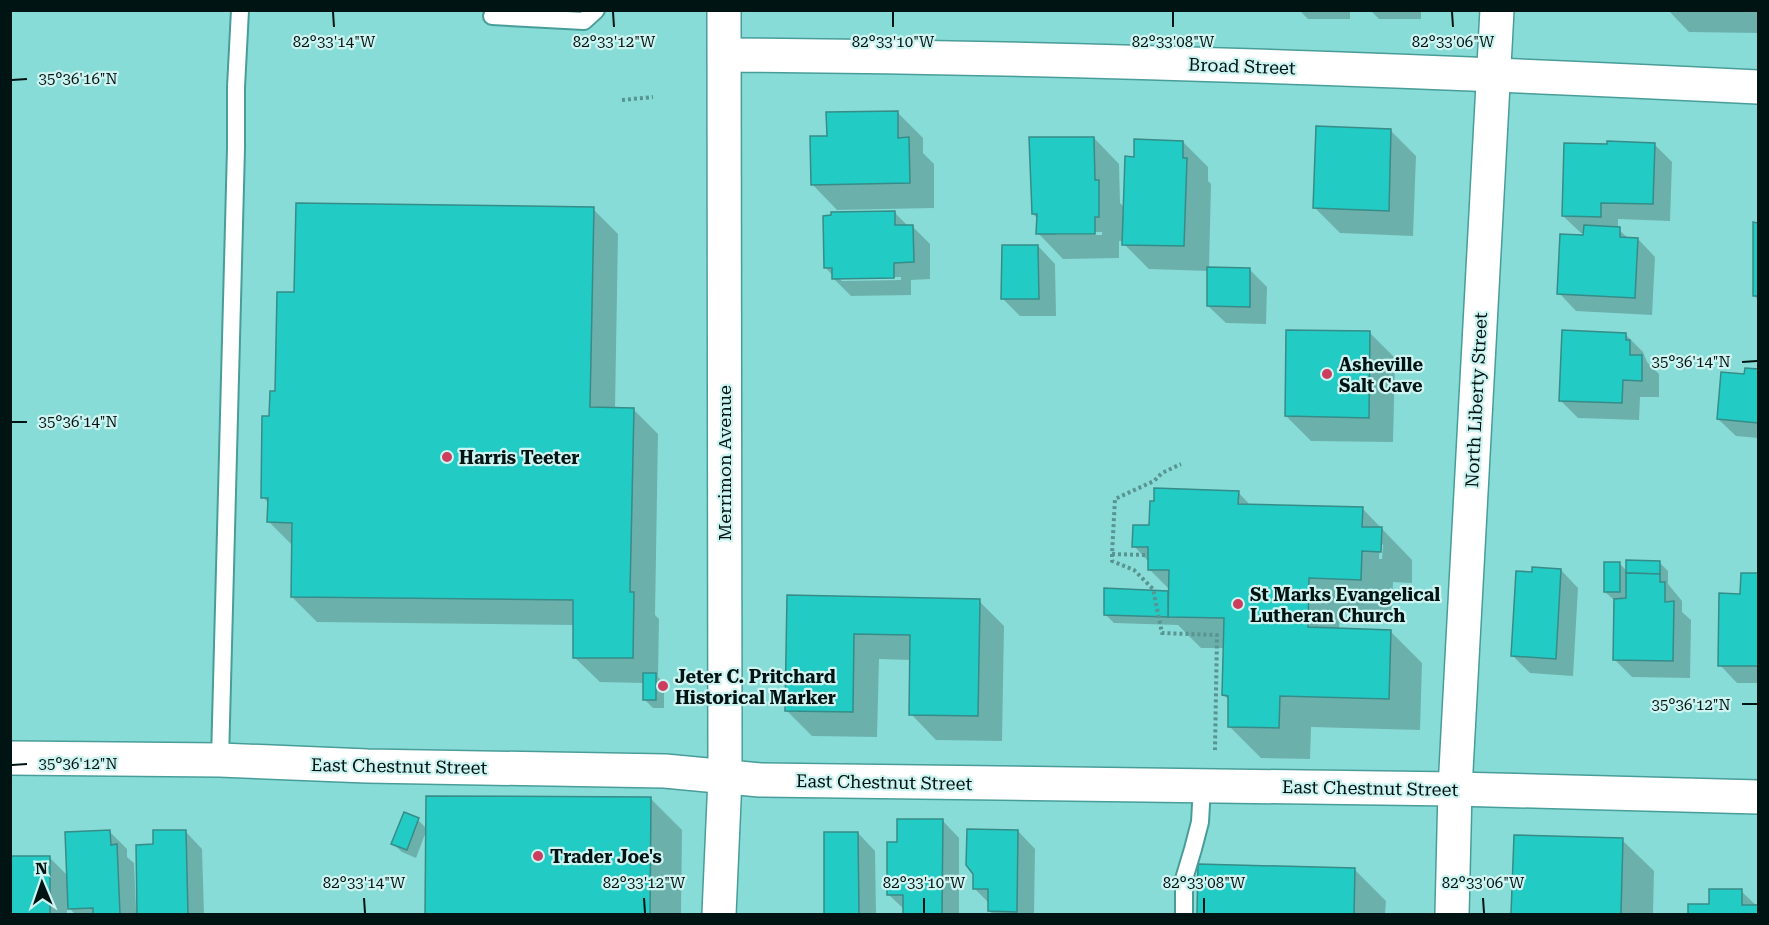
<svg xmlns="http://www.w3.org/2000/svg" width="1769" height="925" viewBox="0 0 1769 925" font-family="'Roboto Serif',serif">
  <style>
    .shadow { fill: #0003; fill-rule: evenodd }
    .building { fill: #23cbc5; stroke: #368c88; stroke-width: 1.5 }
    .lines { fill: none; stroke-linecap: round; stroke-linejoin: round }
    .lane-casing { stroke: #499d99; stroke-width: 20 }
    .street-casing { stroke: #499d99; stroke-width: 36 }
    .secondary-casing { stroke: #499d99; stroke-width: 36 }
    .primary-casing { stroke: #499d99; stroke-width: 36 }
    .path { stroke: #589592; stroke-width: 4; stroke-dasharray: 3 3; stroke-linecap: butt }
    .lane { stroke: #fff; stroke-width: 16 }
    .street { stroke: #fff; stroke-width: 33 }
    .secondary { stroke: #fff; stroke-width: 33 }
    .primary { stroke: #fff; stroke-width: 33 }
    .ticks { fill: none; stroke: #001413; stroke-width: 2 }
    .poi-dot { fill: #cc3d5e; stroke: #cdf4f1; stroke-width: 2 }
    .labels { text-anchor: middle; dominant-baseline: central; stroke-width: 4.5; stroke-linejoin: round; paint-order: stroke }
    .street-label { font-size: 18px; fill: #001413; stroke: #cdf4f1 }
    .poi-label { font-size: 18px; font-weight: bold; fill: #001413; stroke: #cdf4f1; text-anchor: start }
    .ticks-label { font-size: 15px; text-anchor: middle; fill: #001413; stroke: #cdf4f1; stroke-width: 4.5; stroke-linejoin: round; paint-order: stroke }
  </style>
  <rect width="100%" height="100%" fill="#88dcd7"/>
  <g class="shadow">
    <path d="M1299 10H1350V19H1308Z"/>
    <path d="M1370 10H1421V19H1379Z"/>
    <path d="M1668 10H1758V33L1689 32Z"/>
    <path d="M898 113 923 138V153L934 164V208L837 210 812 184 828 138Z"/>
    <path d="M1391 131 1416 156 1413 236 1340 233 1315 208Z"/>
    <path d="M1094 138 1119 164 1120 203 1125 208 1135 158 1183 142 1208 167V181L1211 184 1209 269 1250 270 1267 287 1266 324 1226 323 1208 306 1209 271 1149 269 1124 244V241H1119V258L1063 259 1038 233V219L1033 214ZM1056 232H1102V235H1056Z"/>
    <path d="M1654 144 1672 162 1670 221 1618 219V229L1629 239H1638L1655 257 1652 315 1576 311 1559 293 1585 233H1581L1563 216Z"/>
    <path d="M593 209 618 234 615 409H633L658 434 655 615 659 619 658 677 664 683V708H653L644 699V683L600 682 574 657 575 625 317 622 292 597 293 546 269 522V504L263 497 271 417 296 293Z"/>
    <path d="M894 212 909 227H913L930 244V279L911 280V295L851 296 834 279 833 276 825 267ZM901 277V280L842 281 839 278Z"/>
    <path d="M1755 224H1758V300L1754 295Z"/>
    <path d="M1038 246 1055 264 1056 316H1020L1003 299Z"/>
    <path d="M1370 333 1395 358 1393 442 1311 441 1286 416Z"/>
    <path d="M1625 334 1643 352 1647 362 1659 374V397H1640L1639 420 1578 418 1560 400Z"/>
    <path d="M1746 369 1758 370V438L1736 436 1718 419 1746 376Z"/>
    <path d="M1238 492 1251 506 1362 508 1412 560V583L1393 582 1392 611 1340 609 1339 630 1390 631 1422 663 1420 730 1311 727 1310 759 1261 758 1229 726 1230 701 1224 695 1225 648H1201L1178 625 1114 623 1105 614V590L1170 592V590L1149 569V562L1134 546 1150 527ZM1380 542 1383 545 1382 559H1379Z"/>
    <path d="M1659 562 1668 571V584L1682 601V612L1691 620 1690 678 1632 677 1615 660 1614 600 1605 592 1619 563 1628 572Z"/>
    <path d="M1561 570 1578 588 1573 676 1530 673 1513 656 1533 574Z"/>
    <path d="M1742 575H1758V683H1737L1720 665 1742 595Z"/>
    <path d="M789 597 979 601 1004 626 1002 741 936 740 911 714 912 660 879 659 877 737 812 736 787 711Z"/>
    <path d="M428 798 651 799 682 830 681 914H427Z"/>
    <path d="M405 814 418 820 427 829 416 858 402 852 393 844Z"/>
    <path d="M942 820 959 838V914H905V910L889 895 898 843Z"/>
    <path d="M109 831 127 849V857L134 863 136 908H139L155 846 185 831 202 849 204 914H75L67 906V914H10V858H50L68 876Z"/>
    <path d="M1018 831 1035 849 1034 914H993L989 911V903L975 889Z"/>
    <path d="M858 833 875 851 876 914H826L825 834Z"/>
    <path d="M1515 836 1622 840 1654 871 1653 914H1513Z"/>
    <path d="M1354 869 1386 901 1385 914 1199 913Z"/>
    <path d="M1741 891 1758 907V914H1690V906H1710Z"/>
  </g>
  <g class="building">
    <path d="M898 111V138L909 137 910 183 811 185 810 136H827L826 112Z"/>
    <path d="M1316 126 1391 129 1389 211 1313 208Z"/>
    <path d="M1029 137H1094L1095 180H1099V217H1095V234H1036L1037 214H1032Z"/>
    <path d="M1134 139 1183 141V158H1187L1184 246 1122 245 1125 156 1134 157Z"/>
    <path d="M1607 141 1655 143 1653 204 1601 203V217L1562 216 1564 143 1607 144Z"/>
    <path d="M296 203 594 207 590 407 634 408 630 592H634L633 658H573V600L291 597 292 523 267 522 268 498H261L262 416H269L270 391H275L277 292H294Z"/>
    <path d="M895 211V225H913L914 262 894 263V278L832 279V268H824L823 216 831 215V212Z"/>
    <path d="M1753 222 1758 223V296H1753Z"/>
    <path d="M1584 225 1620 227V237L1638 238 1635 298 1557 294 1560 234 1583 235Z"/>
    <path d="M1002 245H1038L1039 299H1001Z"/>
    <path d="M1207 267 1250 268V307L1207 306Z"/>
    <path d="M1286 330 1370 331 1369 418 1285 416Z"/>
    <path d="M1562 330 1626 333V340H1630V355H1642V381L1623 380 1622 403 1559 401Z"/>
    <path d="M1745 368 1758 369V423L1717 419 1721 372 1744 374Z"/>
    <path d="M1154 488 1239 491 1238 504 1363 507 1362 527H1382L1381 552 1362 551 1361 580 1309 578 1308 627 1391 630 1389 699 1280 696 1279 728 1228 727V696L1222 695 1224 618 1168 617 1169 570H1148V547H1132L1133 525H1149L1150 501H1154Z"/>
    <path d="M1626 560 1660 561V574L1626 573Z"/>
    <rect x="1604" y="562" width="16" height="30"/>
    <path d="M1532 567 1561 569 1556 659 1511 656 1516 571 1532 572Z"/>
    <path d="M1626 573 1660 574V582H1665V602L1674 601 1673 661 1613 660 1614 599 1626 598Z"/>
    <path d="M1741 573H1758V666H1718L1719 593 1740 594Z"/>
    <path d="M1104 588 1168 591V617L1104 615Z"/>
    <path d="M787 595 980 599 978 716 909 715 910 635 854 634 853 712 785 711Z"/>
    <rect x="643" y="673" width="13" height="27"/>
    <path d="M426 796 651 797 650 914H425Z"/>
    <path d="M404 812 419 818 407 850 391 844Z"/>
    <path d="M897 819H943L942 914H903V895H887V842H897Z"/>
    <path d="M967 829 1018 830 1017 912 988 911V889H973V874L966 865Z"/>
    <path d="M110 830 111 845 117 844 120 914H93V908L68 909 65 832Z"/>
    <path d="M153 830H186L188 914H137L136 845 153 844Z"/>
    <path d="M824 832H858L859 914H824Z"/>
    <path d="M1514 835 1623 838 1621 914H1511Z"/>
    <rect x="10" y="856" width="40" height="58"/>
    <path d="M1198 864 1355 868 1354 914H1197Z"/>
    <path d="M1709 889H1742V905H1758V914H1688V904H1709Z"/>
  </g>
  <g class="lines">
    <g class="lane-casing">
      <g id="lane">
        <path d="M492 16 584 21 596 10"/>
        <path d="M220 760 236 148V87L240 10"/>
        <path d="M1184 914V879L1193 849 1200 822 1202 786"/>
      </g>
    </g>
    <g class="street-casing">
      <g id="street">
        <path d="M725 55C1069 57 1414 70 1758 87"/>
        <path d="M1452 914 1455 789 1497 10"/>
      </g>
    </g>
    <g class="secondary-casing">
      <path id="secondary" d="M10 758 220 760 367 766 665 771 760 780 1455 789 1758 797"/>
    </g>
    <g class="primary-casing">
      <path id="primary" d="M719 914 725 778 724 10"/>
    </g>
    <g class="path">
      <path d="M622 100 653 97"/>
      <path d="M1112 554V561L1134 570 1153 589 1162 633 1217 635 1215 750"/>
      <path d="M1145 555 1112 554 1115 499 1154 481 1162 473 1181 464"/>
    </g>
    <use href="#lane" class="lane"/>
    <use href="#street" class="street"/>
    <use href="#secondary" class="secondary"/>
    <use href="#primary" class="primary"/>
  </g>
  <path class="ticks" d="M333 12 334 27M613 12 614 27M893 12V27M1173 12V27M1452 12 1453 27M12 80 27 79M1742 362 1757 361M12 422H27M1742 704H1757M12 765 27 764M364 898 365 913M644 898 645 913M924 898V913M1204 898V913M1483 898 1484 913"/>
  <g class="poi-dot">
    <circle cx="1327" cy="374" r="6"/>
    <circle cx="447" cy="457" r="6"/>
    <circle cx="1238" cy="604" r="6"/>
    <circle cx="663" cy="686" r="6"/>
    <circle cx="538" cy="856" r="6"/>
  </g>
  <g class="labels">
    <g class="street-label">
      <text transform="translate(1242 66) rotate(2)">Broad Street</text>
      <text transform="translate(1476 400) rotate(-87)">North Liberty Street</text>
      <text transform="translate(724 463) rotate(-90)">Merrimon Avenue</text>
      <text transform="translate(399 766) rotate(1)">East Chestnut Street</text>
      <text transform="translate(884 782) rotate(1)">East Chestnut Street</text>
      <text transform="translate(1370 788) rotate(1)">East Chestnut Street</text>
    </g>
    <g class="poi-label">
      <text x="1339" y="364">Asheville<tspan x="1339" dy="21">Salt Cave</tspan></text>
      <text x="459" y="457">Harris Teeter</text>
      <text x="1250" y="594">St Marks Evangelical<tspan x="1250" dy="21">Lutheran Church</tspan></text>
      <text x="675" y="676">Jeter C. Pritchard<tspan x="675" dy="21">Historical Marker</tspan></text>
      <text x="550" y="856">Trader Joe's</text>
    </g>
  </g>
  <g class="ticks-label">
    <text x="334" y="47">82°33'14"W</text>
    <text x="614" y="47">82°33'12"W</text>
    <text x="893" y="47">82°33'10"W</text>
    <text x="1173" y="47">82°33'08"W</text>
    <text x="1453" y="47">82°33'06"W</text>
    <text x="78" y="84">35°36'16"N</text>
    <text x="1691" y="367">35°36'14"N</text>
    <text x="78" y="427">35°36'14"N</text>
    <text x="1691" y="710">35°36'12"N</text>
    <text x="78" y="769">35°36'12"N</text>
    <text x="364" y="888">82°33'14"W</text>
    <text x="644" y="888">82°33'12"W</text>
    <text x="924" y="888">82°33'10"W</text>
    <text x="1204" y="888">82°33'08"W</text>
    <text x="1483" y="888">82°33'06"W</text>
  </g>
  <rect width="1769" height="925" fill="none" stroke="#001413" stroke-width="24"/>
  <g transform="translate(42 883) rotate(358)" stroke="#cdf4f1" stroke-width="4.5" paint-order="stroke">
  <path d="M0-4.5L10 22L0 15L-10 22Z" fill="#001413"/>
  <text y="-9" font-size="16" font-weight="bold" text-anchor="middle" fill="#001413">N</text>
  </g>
</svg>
